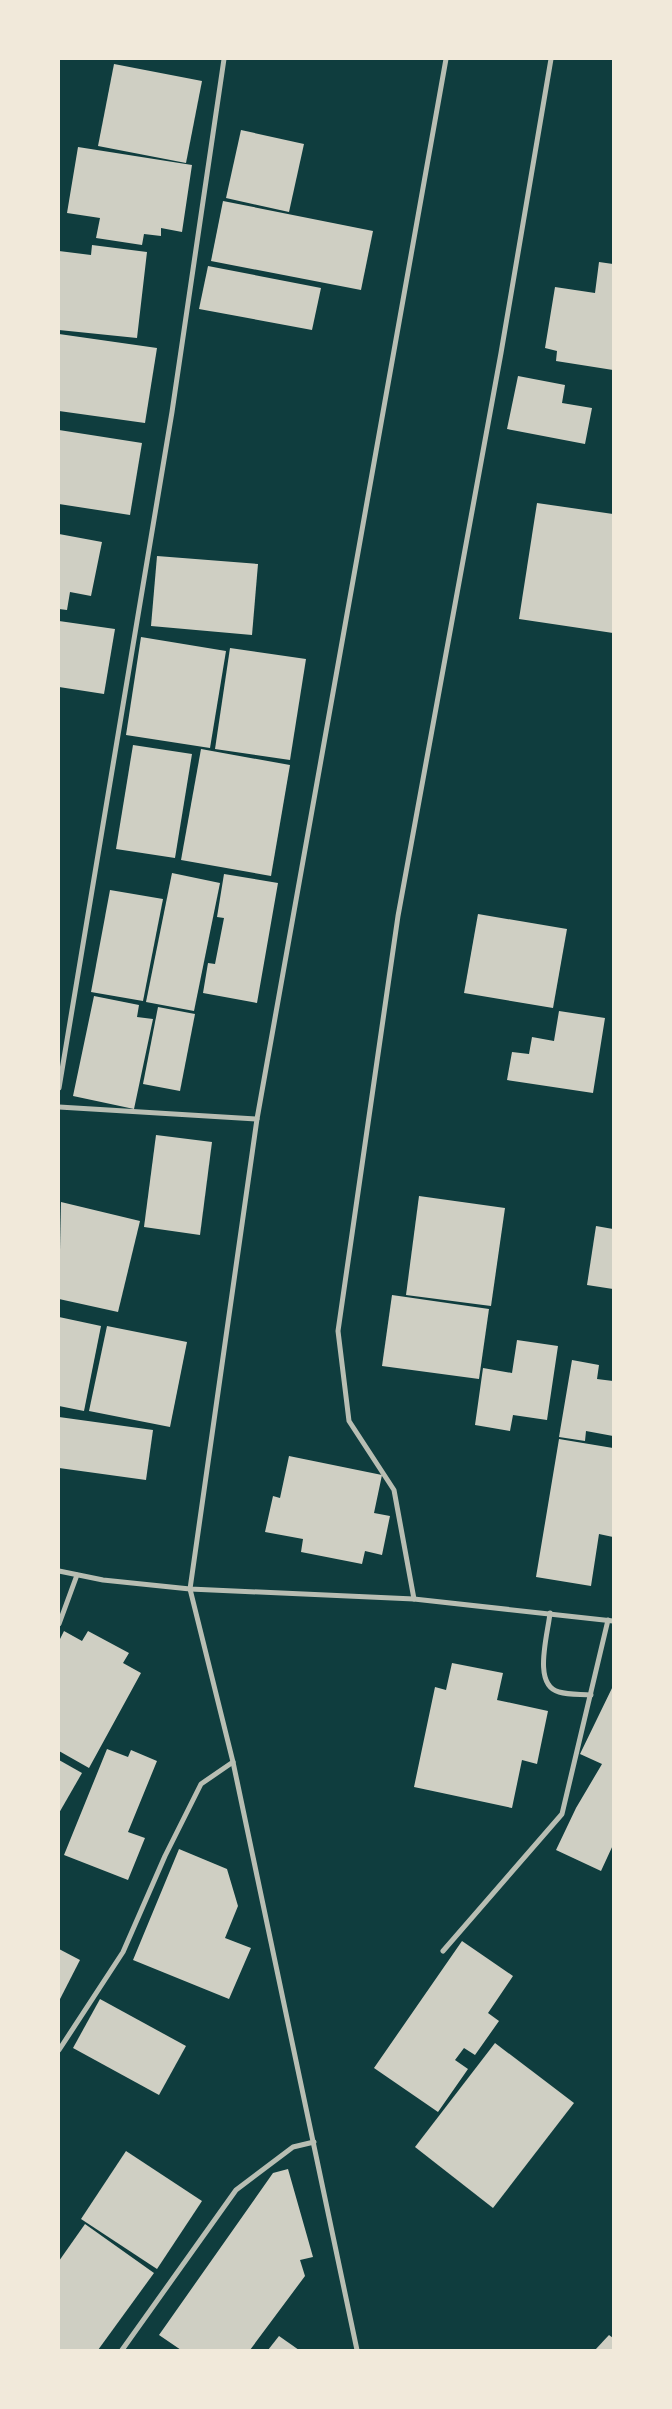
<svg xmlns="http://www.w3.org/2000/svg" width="672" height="2409" viewBox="0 0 672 2409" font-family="Roboto,sans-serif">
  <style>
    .building { fill: #cfcfc3 }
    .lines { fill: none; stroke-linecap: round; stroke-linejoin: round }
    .minor { stroke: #b8beb3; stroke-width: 5 }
  </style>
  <rect width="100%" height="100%" fill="#0f3d3e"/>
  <g class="building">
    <path d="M114 64 202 81 186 163 98 146Z"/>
    <path d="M241 130 304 144 289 212 226 198Z"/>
    <path d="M78 147 192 165 182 232 161 228V236L144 234 142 245 96 238 100 218 67 213Z"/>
    <path d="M223 201 373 231 361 290 211 261Z"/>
    <path d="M92 245 147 252 137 338 59 330V251L91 255Z"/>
    <path d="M599 262 613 264V370L556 361 557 351 545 348 555 287 595 293Z"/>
    <path d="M208 266 321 288 312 330 199 309Z"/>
    <path d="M59 334 157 348 145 423 59 411Z"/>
    <path d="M518 376 565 385 562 403 592 408 585 444 507 429Z"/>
    <path d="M59 430 142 443 130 515 59 504Z"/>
    <path d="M537 503 613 514V633L519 619Z"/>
    <path d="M59 534 102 542 91 596 70 592 67 610 59 609Z"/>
    <path d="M157 556 258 564 252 635 151 626Z"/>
    <path d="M59 621 115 629 104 694 59 687Z"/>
    <path d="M141 637 226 651 210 748 126 735Z"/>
    <path d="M230 648 306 659 290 760 215 749Z"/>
    <path d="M133 745 192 754 175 858 116 849Z"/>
    <path d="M201 749 290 765 271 876 181 860Z"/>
    <path d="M172 873 220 883 194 1011 146 1002Z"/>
    <path d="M224 874 278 883 257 1003 203 993 208 963 215 964 224 918 217 917Z"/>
    <path d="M110 890 163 899 143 1001 91 992Z"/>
    <path d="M478 914 567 929 553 1008 464 993Z"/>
    <path d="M94 996 139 1005 137 1017 153 1019 134 1109 73 1096Z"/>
    <path d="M158 1007 195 1014 180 1091 143 1084Z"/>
    <path d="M559 1011 605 1018 593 1093 507 1080 512 1052 529 1054 532 1037 554 1041Z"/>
    <path d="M156 1135 212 1142 200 1235 144 1227Z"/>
    <path d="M419 1196 505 1208 491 1306 406 1295Z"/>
    <path d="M61 1202 140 1221 118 1312 59 1299Z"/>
    <path d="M596 1226 613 1229V1289L587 1285Z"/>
    <path d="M392 1295 489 1309 479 1379 382 1366Z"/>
    <path d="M59 1317 101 1326 84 1411 59 1406Z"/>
    <path d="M107 1326 187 1342 170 1427 89 1411Z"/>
    <path d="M517 1340 558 1346 547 1420 513 1415 510 1431 475 1425 483 1368 512 1373Z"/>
    <path d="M572 1360 599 1365 597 1379 613 1381V1436L586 1431 585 1441 559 1437Z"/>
    <path d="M59 1417 153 1430 146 1480 59 1468Z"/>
    <path d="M559 1439 613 1448V1537L599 1534 591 1586 536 1577Z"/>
    <path d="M289 1456 382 1475 374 1513 390 1516 382 1555 365 1551 362 1564 301 1552 303 1539 265 1532 273 1496 280 1498Z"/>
    <path d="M64 1631 82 1641 88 1631 129 1653 123 1663 141 1673 89 1768 59 1751V1641Z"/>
    <path d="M452 1663 503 1673 497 1700 548 1711 537 1764 522 1760 512 1808 414 1787 435 1687 446 1690Z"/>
    <path d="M613 1686V1845L601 1871 556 1850 576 1808 602 1764 580 1754Z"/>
    <path d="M107 1749 128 1757 131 1750 157 1761 128 1832 145 1838 128 1880 64 1855Z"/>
    <path d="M59 1760 82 1773 59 1813Z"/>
    <path d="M179 1849 227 1869 238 1906 225 1938 251 1948 229 1999 133 1960Z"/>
    <path d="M462 1941 513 1976 488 2013 499 2021 475 2055 464 2048 455 2060 468 2069 438 2112 374 2068Z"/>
    <path d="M59 1949 80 1960 59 2001Z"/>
    <path d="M100 1999 186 2046 159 2095 73 2048Z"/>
    <path d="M495 2043 574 2103 493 2208 415 2147Z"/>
    <path d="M126 2151 202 2201 157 2269 81 2219Z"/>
    <path d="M288 2169 313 2257 300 2260 305 2276 250 2350H181L159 2335 273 2173Z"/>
    <path d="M85 2224 154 2273 98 2350H59V2261Z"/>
    <path d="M609 2335 613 2338V2350H595Z"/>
    <path d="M279 2336 299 2350H268Z"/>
  </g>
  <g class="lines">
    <g class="minor">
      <path d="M59 1088 172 412 224 59"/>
      <path d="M59 1107 257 1119"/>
      <path d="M59 1571 103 1580 190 1589 414 1599 613 1621"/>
      <path d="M414 1599 394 1490 349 1421 338 1331 398 916 501 353 551 59"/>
      <path d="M550 1613C548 1634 532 1685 559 1692 569 1695 581 1694 591 1695"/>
      <path d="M59 1624 77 1575"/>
      <path d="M443 1951 562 1814 608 1620"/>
      <path d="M59 2050 123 1952 165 1856 201 1784 233 1762"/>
      <path d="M122 2350 236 2190 293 2147 314 2142"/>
      <path d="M357 2350 233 1762 190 1589 257 1119 446 59"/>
    </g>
  </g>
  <rect width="672" height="2409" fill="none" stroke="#f1e9da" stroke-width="120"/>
</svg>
